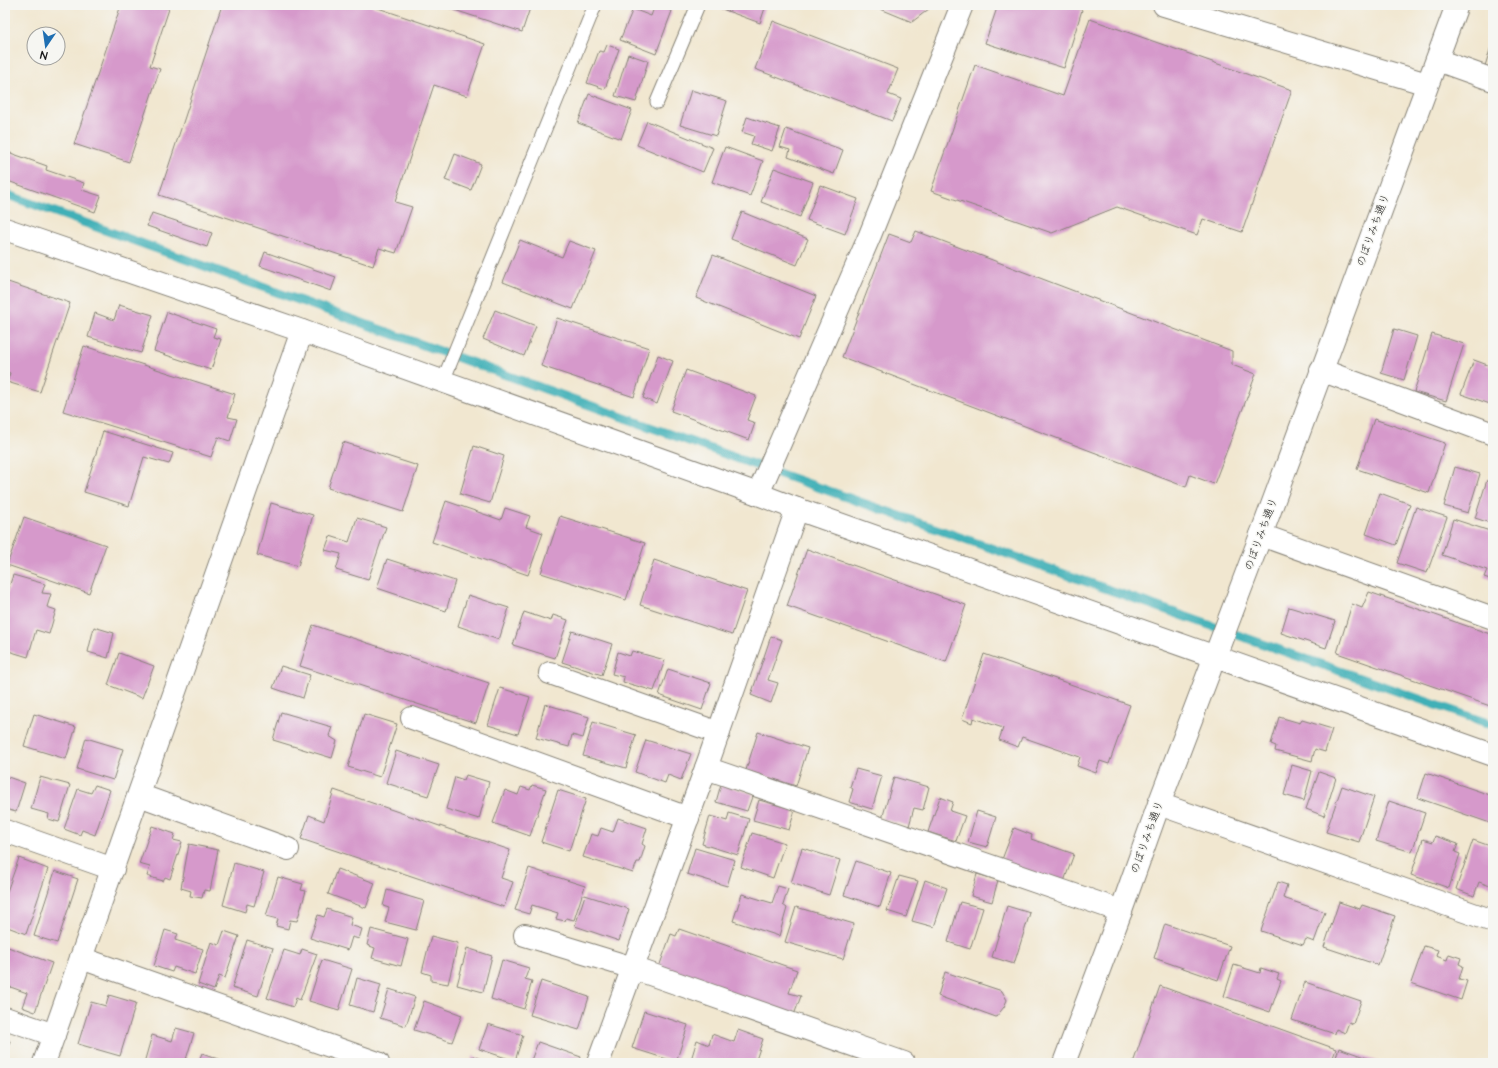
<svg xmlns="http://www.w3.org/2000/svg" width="1498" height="1068" viewBox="0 0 1498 1068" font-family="'Architects Daughter','Klee One',sans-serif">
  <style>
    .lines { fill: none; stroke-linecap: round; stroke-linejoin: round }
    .stream { stroke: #3fb0b7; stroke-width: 9 }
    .building { fill: #d699cb }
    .service-casing { stroke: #868276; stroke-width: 15 }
    .minor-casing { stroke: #868276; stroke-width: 24 }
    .tertiary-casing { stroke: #868276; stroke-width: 24 }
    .service { stroke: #fff; stroke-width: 13 }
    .minor { stroke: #fff; stroke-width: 22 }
    .tertiary { stroke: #fff; stroke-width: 22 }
    .labels { text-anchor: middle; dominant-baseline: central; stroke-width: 3; stroke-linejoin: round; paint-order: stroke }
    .street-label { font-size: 11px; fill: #1c1c1c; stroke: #f6f6f2 }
  </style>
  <rect width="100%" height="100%" fill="#f6f6f2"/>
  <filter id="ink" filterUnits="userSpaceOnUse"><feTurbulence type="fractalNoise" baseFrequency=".025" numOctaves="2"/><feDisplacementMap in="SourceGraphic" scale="8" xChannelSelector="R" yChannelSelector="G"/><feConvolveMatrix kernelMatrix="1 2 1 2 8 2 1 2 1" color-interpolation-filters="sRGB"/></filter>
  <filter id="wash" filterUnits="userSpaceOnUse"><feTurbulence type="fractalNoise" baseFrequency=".012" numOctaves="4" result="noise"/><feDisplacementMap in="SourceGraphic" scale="16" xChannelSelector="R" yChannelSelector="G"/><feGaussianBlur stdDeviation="0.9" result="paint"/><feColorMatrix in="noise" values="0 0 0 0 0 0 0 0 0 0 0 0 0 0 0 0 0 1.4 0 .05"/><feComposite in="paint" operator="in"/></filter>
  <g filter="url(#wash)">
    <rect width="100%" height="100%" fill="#f1e7d0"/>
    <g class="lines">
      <path class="stream" d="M5 194 758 466 1493 725"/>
    </g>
    <g id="blocks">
      <g class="building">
        <path d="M121 5H158L169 9 150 66 160 69 129 162 74 144Z"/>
        <path d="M222 5H369L485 44 467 96 434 85 395 202 412 207 396 253 379 248 373 266 159 195Z"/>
        <path d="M439 5H531L522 32Z"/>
        <path d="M655 5 672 11 656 54 620 40 633 9 651 16Z"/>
        <path d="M711 5H766L760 23Z"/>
        <path d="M871 5H934L912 22Z"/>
        <path d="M998 5H1067L1082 10 1064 68 985 43Z"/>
        <path d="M1090 19 1292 90 1242 232 1203 219 1197 235 1117 207 1052 233 931 191 975 65 1063 96Z"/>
        <path d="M773 21 898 69 888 94 901 99 892 121 755 69Z"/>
        <path d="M1493 40V69L1485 66Z"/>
        <path d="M607 45 619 49 605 89 587 83 599 51 604 52Z"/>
        <path d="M628 54 648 61 636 102 615 96Z"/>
        <path d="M691 90 727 101 716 136 680 125Z"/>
        <path d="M589 94 632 110 621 139 578 123Z"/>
        <path d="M747 117 780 128 772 151 751 144 754 136 742 132Z"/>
        <path d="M647 121 713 148 703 172 637 145Z"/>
        <path d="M786 129 843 150 834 174 788 157 790 150 780 147Z"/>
        <path d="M725 147 763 161 750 196 712 182Z"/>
        <path d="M5 151 47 166 46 170 84 183 82 190 101 196 95 212 5 180Z"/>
        <path d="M455 154 481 164 471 190 445 180Z"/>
        <path d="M774 168 813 182 800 217 761 202Z"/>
        <path d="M820 185 858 199 845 234 807 220Z"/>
        <path d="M742 212 808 239 797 265 731 239Z"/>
        <path d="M152 213 212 233 207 247 147 226Z"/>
        <path d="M916 231 1232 351V365L1256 374 1214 484 1190 475 1186 487 842 357 889 234 911 242Z"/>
        <path d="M520 240 562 257 569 241 596 251 573 309 503 282Z"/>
        <path d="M265 252 336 277 331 291 260 266Z"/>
        <path d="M713 255 816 296 799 339 696 298Z"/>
        <path d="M5 281 70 303 40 392 7 382 10 373 5 371Z"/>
        <path d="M119 305 153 315 141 353 88 337 95 313 114 320Z"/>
        <path d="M495 310 536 326 524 356 483 339Z"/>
        <path d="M167 312 216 329 213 337 221 339 211 370 154 351Z"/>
        <path d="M557 318 649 348 634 397 541 366Z"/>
        <path d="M1394 329 1417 336 1404 380 1381 373Z"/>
        <path d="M1432 334 1464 344 1446 401 1414 392Z"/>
        <path d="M84 346 235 394 228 417 237 419 230 441 218 437 211 457 63 411Z"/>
        <path d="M658 355 673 361 657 404 643 398Z"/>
        <path d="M1474 360 1493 367V405L1461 394Z"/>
        <path d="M686 370 756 396 747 420 755 423 749 440 671 411Z"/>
        <path d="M1374 419 1445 443 1429 493 1357 469Z"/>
        <path d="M103 431 173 453 169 464 144 457 129 506 84 492Z"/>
        <path d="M343 442 418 466 403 512 328 488Z"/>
        <path d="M474 446 504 456 490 503 460 494Z"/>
        <path d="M1455 467 1480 474 1468 513 1444 506Z"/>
        <path d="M1487 480 1493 482V524L1475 518Z"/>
        <path d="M1380 493 1410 504 1396 545 1366 534Z"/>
        <path d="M446 501 501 520 505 508 530 516 526 527 543 533 528 575 432 542Z"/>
        <path d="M271 503 313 515 298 566 257 555Z"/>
        <path d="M1416 507 1447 517 1427 573 1397 563Z"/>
        <path d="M560 516 645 543 626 600 541 573Z"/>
        <path d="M24 517 106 545 89 593 7 565Z"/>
        <path d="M357 518 386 527 368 580 336 570 341 554 325 550 330 536 349 542Z"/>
        <path d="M1453 519 1493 532V580L1484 577 1487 570 1442 555Z"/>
        <path d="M807 549 966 605 946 662 787 606Z"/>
        <path d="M387 559 455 581 446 611 377 588Z"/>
        <path d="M654 560 747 591 732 635 640 605Z"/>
        <path d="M13 575 45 584 42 593 51 594 47 607 56 610 49 634 36 630 28 657 5 650V599Z"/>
        <path d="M1369 592 1493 635V707L1337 653 1352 604 1362 608Z"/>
        <path d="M468 595 509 608 499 640 458 626Z"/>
        <path d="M1289 607 1335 621 1326 648 1281 633Z"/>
        <path d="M524 612 551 621 553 615 568 620 555 658 513 645Z"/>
        <path d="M313 625 489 683 476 723 300 666Z"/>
        <path d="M94 627 114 633 108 658 88 652Z"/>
        <path d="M572 631 612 644 602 675 562 662Z"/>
        <path d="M771 636 782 640 768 680 778 683 771 703 751 695Z"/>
        <path d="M632 651 665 660 654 691 623 682 624 677 612 674 618 652 630 656Z"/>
        <path d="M119 653 154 666 142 698 108 685Z"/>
        <path d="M984 654 1130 705 1109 764 1100 761 1096 773 1077 766 1080 757 1022 737 1018 747 999 740 1003 728 973 718 972 723 962 719Z"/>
        <path d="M281 666 310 675 303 698 273 688Z"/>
        <path d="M668 669 711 683 702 710 659 695Z"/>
        <path d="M500 688 530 697 518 734 488 725Z"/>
        <path d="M545 704 589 717 583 738 572 735 569 747 536 738Z"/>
        <path d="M281 712 332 727 329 736 337 741 332 758 273 740Z"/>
        <path d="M34 714 76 727 66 759 24 746Z"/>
        <path d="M364 714 397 724 380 777 348 767Z"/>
        <path d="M1279 717 1300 723 1302 720 1332 729 1325 752 1315 749 1312 761 1275 751 1276 746 1271 744Z"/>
        <path d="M593 722 636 735 626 768 583 756Z"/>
        <path d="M758 732 808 748 796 786 746 770Z"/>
        <path d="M86 738 123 749 113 780 77 769Z"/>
        <path d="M646 740 691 754 681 780 668 775 665 783 635 772Z"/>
        <path d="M396 751 439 765 428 796 386 783Z"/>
        <path d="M1292 765 1312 771 1304 801 1284 795Z"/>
        <path d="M856 769 882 776 872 809 849 802 853 789 850 787Z"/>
        <path d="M1319 772 1336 778 1324 816 1306 809Z"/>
        <path d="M1426 773 1493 796V824L1418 798Z"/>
        <path d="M466 775 489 782 479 819 446 809 455 777 464 780Z"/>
        <path d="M5 776 25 783 16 812 5 809Z"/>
        <path d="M40 777 70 785 59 822 48 819 49 814 31 809Z"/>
        <path d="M894 777 929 787 923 810 914 808 909 826 882 819Z"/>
        <path d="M721 784 753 794 747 811 716 802Z"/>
        <path d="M95 785 110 790 95 835 82 830 80 835 64 829 78 789 91 793Z"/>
        <path d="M532 785 546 789 530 836 493 823 505 790 518 795 521 787 530 790Z"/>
        <path d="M1342 786 1374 797 1359 842 1326 832Z"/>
        <path d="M334 790 510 850 501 878 513 882 504 907 301 839 309 815 324 821Z"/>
        <path d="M558 790 586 799 569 851 541 842Z"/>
        <path d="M940 797 953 802 950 811 965 816 956 841 928 832Z"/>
        <path d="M759 800 795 810 789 830 753 820Z"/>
        <path d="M1389 801 1425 813 1412 852 1376 841Z"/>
        <path d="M977 811 996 817 987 847 968 842Z"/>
        <path d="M729 813 749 819 738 855 702 844 710 816 727 821Z"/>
        <path d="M618 818 647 828 642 844 645 846 640 862H637L633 873 583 857 591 834 598 836 601 828 613 832Z"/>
        <path d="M152 826 175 834 173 840 182 842 170 879 165 877 163 881 147 876 150 867 139 864Z"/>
        <path d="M1014 828 1032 835 1031 839 1074 854 1063 884 1001 862Z"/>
        <path d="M752 833 785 843 773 878 741 867Z"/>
        <path d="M1435 836 1458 844 1455 852 1460 854 1449 888 1411 875 1423 839 1433 842Z"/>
        <path d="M1473 840 1493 847V887L1479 882 1474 896 1456 889Z"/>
        <path d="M189 844 218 850 210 891 204 890 202 898 190 896 191 891 181 888Z"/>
        <path d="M695 848 735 860 727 886 687 874Z"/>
        <path d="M802 848 840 860 829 895 791 883Z"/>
        <path d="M19 858 48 869 26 934 5 926V897Z"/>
        <path d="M856 861 891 873 880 907 844 895Z"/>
        <path d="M234 863 264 872 254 906 247 904 245 912 223 905Z"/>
        <path d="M529 868 585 886 574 920 566 918 565 921 556 919 558 913 532 905 529 914 515 910Z"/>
        <path d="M337 869 375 883 366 908 328 894Z"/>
        <path d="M55 871 78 879 57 943 34 936Z"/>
        <path d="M977 874 998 880 992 902 971 896Z"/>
        <path d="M899 876 918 881 906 917 887 911Z"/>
        <path d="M278 877 303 884 301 890 306 891 297 921 290 920 288 929 276 926 278 919 266 916Z"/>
        <path d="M925 880 947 888 934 927 912 921Z"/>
        <path d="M1278 882 1287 885 1283 898 1325 912 1314 942 1306 939 1303 945 1261 931Z"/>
        <path d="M778 886 788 889 783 905 787 908 779 936 733 921 742 894 772 903Z"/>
        <path d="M387 890 424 901 416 930 385 922 389 908 383 906Z"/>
        <path d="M585 895 629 909 619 941 575 926Z"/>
        <path d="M960 902 983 908 970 949 948 942Z"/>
        <path d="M1339 902 1360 909 1362 905 1395 916 1378 965 1324 947Z"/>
        <path d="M1007 906 1030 913 1014 964 992 957Z"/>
        <path d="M796 907 854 924 843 959 785 942Z"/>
        <path d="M327 909 352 917 350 925 362 929 359 939 352 937 348 950 310 938 318 915 324 917Z"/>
        <path d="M1165 924 1230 946 1218 980 1154 958Z"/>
        <path d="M371 929 408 939 401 966 372 958 375 948 367 945Z"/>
        <path d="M679 929 797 970 789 993 801 996 794 1015 659 967 671 934 676 936Z"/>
        <path d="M165 930 178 934 175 940 203 949 195 974 174 967 172 972 154 966Z"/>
        <path d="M224 931 239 936 225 978 219 976 214 990 198 984 211 942 219 945Z"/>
        <path d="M431 936 458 943 448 984 431 981V975L422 972Z"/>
        <path d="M247 940 273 948 258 996 232 988Z"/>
        <path d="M5 946 52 963 35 1012 22 1007 27 993 5 985Z"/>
        <path d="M1424 946 1438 950 1436 956 1447 960 1449 954 1461 958 1459 964 1463 966 1459 979 1467 981 1461 1000 1411 983Z"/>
        <path d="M467 948 492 956 483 992 457 985Z"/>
        <path d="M302 949 317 954 300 1000 296 998 293 1007 267 998 284 950 300 955Z"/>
        <path d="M322 960 352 969 339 1010 309 1001Z"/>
        <path d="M502 960 529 968 525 979 532 981 524 1009 491 999Z"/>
        <path d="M1234 965 1260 973 1261 968 1279 974 1277 979 1281 981 1270 1012 1224 996Z"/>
        <path d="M945 972 1002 991 1007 1000 1004 1007 996 1017 938 996Z"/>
        <path d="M357 978 381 985 373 1012 350 1005Z"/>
        <path d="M541 981 589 997 579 1030 530 1015Z"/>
        <path d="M1305 982 1361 1001 1353 1024 1349 1022 1345 1033 1336 1029 1335 1034 1292 1020Z"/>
        <path d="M1160 986 1336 1049 1331 1063H1133Z"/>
        <path d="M389 989 415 997 406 1026 380 1018Z"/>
        <path d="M109 995 136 1003 120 1056 78 1044 91 1002 106 1006Z"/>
        <path d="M424 1001 462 1015 452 1042 414 1030Z"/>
        <path d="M644 1011 688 1025 676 1062 632 1048Z"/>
        <path d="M488 1024 523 1035 515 1061 479 1049Z"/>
        <path d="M176 1028 194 1033 185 1063H144L152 1035 172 1041Z"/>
        <path d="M738 1030 763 1039 755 1063H690L697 1040 709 1045 712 1034 734 1042Z"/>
        <path d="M5 1039 10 1041 5 1057Z"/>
        <path d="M538 1042 581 1057 579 1063H530Z"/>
        <path d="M1339 1048 1381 1063H1334Z"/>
        <path d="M202 1053 230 1063H198Z"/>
        <path d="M473 1056 491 1063H470Z"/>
      </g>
    </g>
  </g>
  <g filter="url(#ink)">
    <use href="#blocks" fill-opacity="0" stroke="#868276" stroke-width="1"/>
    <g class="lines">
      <g class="service-casing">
        <g id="service">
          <path d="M657 102 698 5"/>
          <path d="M443 381 595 5"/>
        </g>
      </g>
      <g class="minor-casing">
        <g id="minor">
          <path d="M1164 5 1427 84"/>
          <path d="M1437 60 1493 80"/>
          <path d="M1321 370 1493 434"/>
          <path d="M758 494 870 235 962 5"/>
          <path d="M1261 535 1493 618"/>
          <path d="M550 673 719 733"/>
          <path d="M412 718 688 818"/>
          <path d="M706 768 1121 911"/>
          <path d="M139 795 288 849"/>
          <path d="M1159 804 1493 921"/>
          <path d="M5 831 113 869"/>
          <path d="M525 935 633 968 904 1063"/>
          <path d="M81 958 378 1063"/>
          <path d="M5 1018 54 1035"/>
          <path d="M598 1063 706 768 797 509"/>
        </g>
      </g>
      <g class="tertiary-casing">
        <g id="tertiary">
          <path d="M5 229 302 331 758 494 797 509 1493 755"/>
          <path d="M44 1063 302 331"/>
          <path d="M1064 1063 1121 911 1159 804 1261 535 1457 5"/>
        </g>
      </g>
      <use href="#service" class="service"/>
      <use href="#minor" class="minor"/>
      <use href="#tertiary" class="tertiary"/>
    </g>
  </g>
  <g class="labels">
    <g class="street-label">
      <text transform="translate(1373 230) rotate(-70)">のぼりみち通り</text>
      <text transform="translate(1261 534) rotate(-70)">のぼりみち通り</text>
      <text transform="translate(1147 837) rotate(-70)">のぼりみち通り</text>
    </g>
  </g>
  <rect width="1498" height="1068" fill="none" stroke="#f6f6f2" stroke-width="20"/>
  <g transform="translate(46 46) rotate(193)"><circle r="19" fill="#f6f6f2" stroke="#9f9f9c"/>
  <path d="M0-3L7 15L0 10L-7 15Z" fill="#1f6fb2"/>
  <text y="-6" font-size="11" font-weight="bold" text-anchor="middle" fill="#1c1c1c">N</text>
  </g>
</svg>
